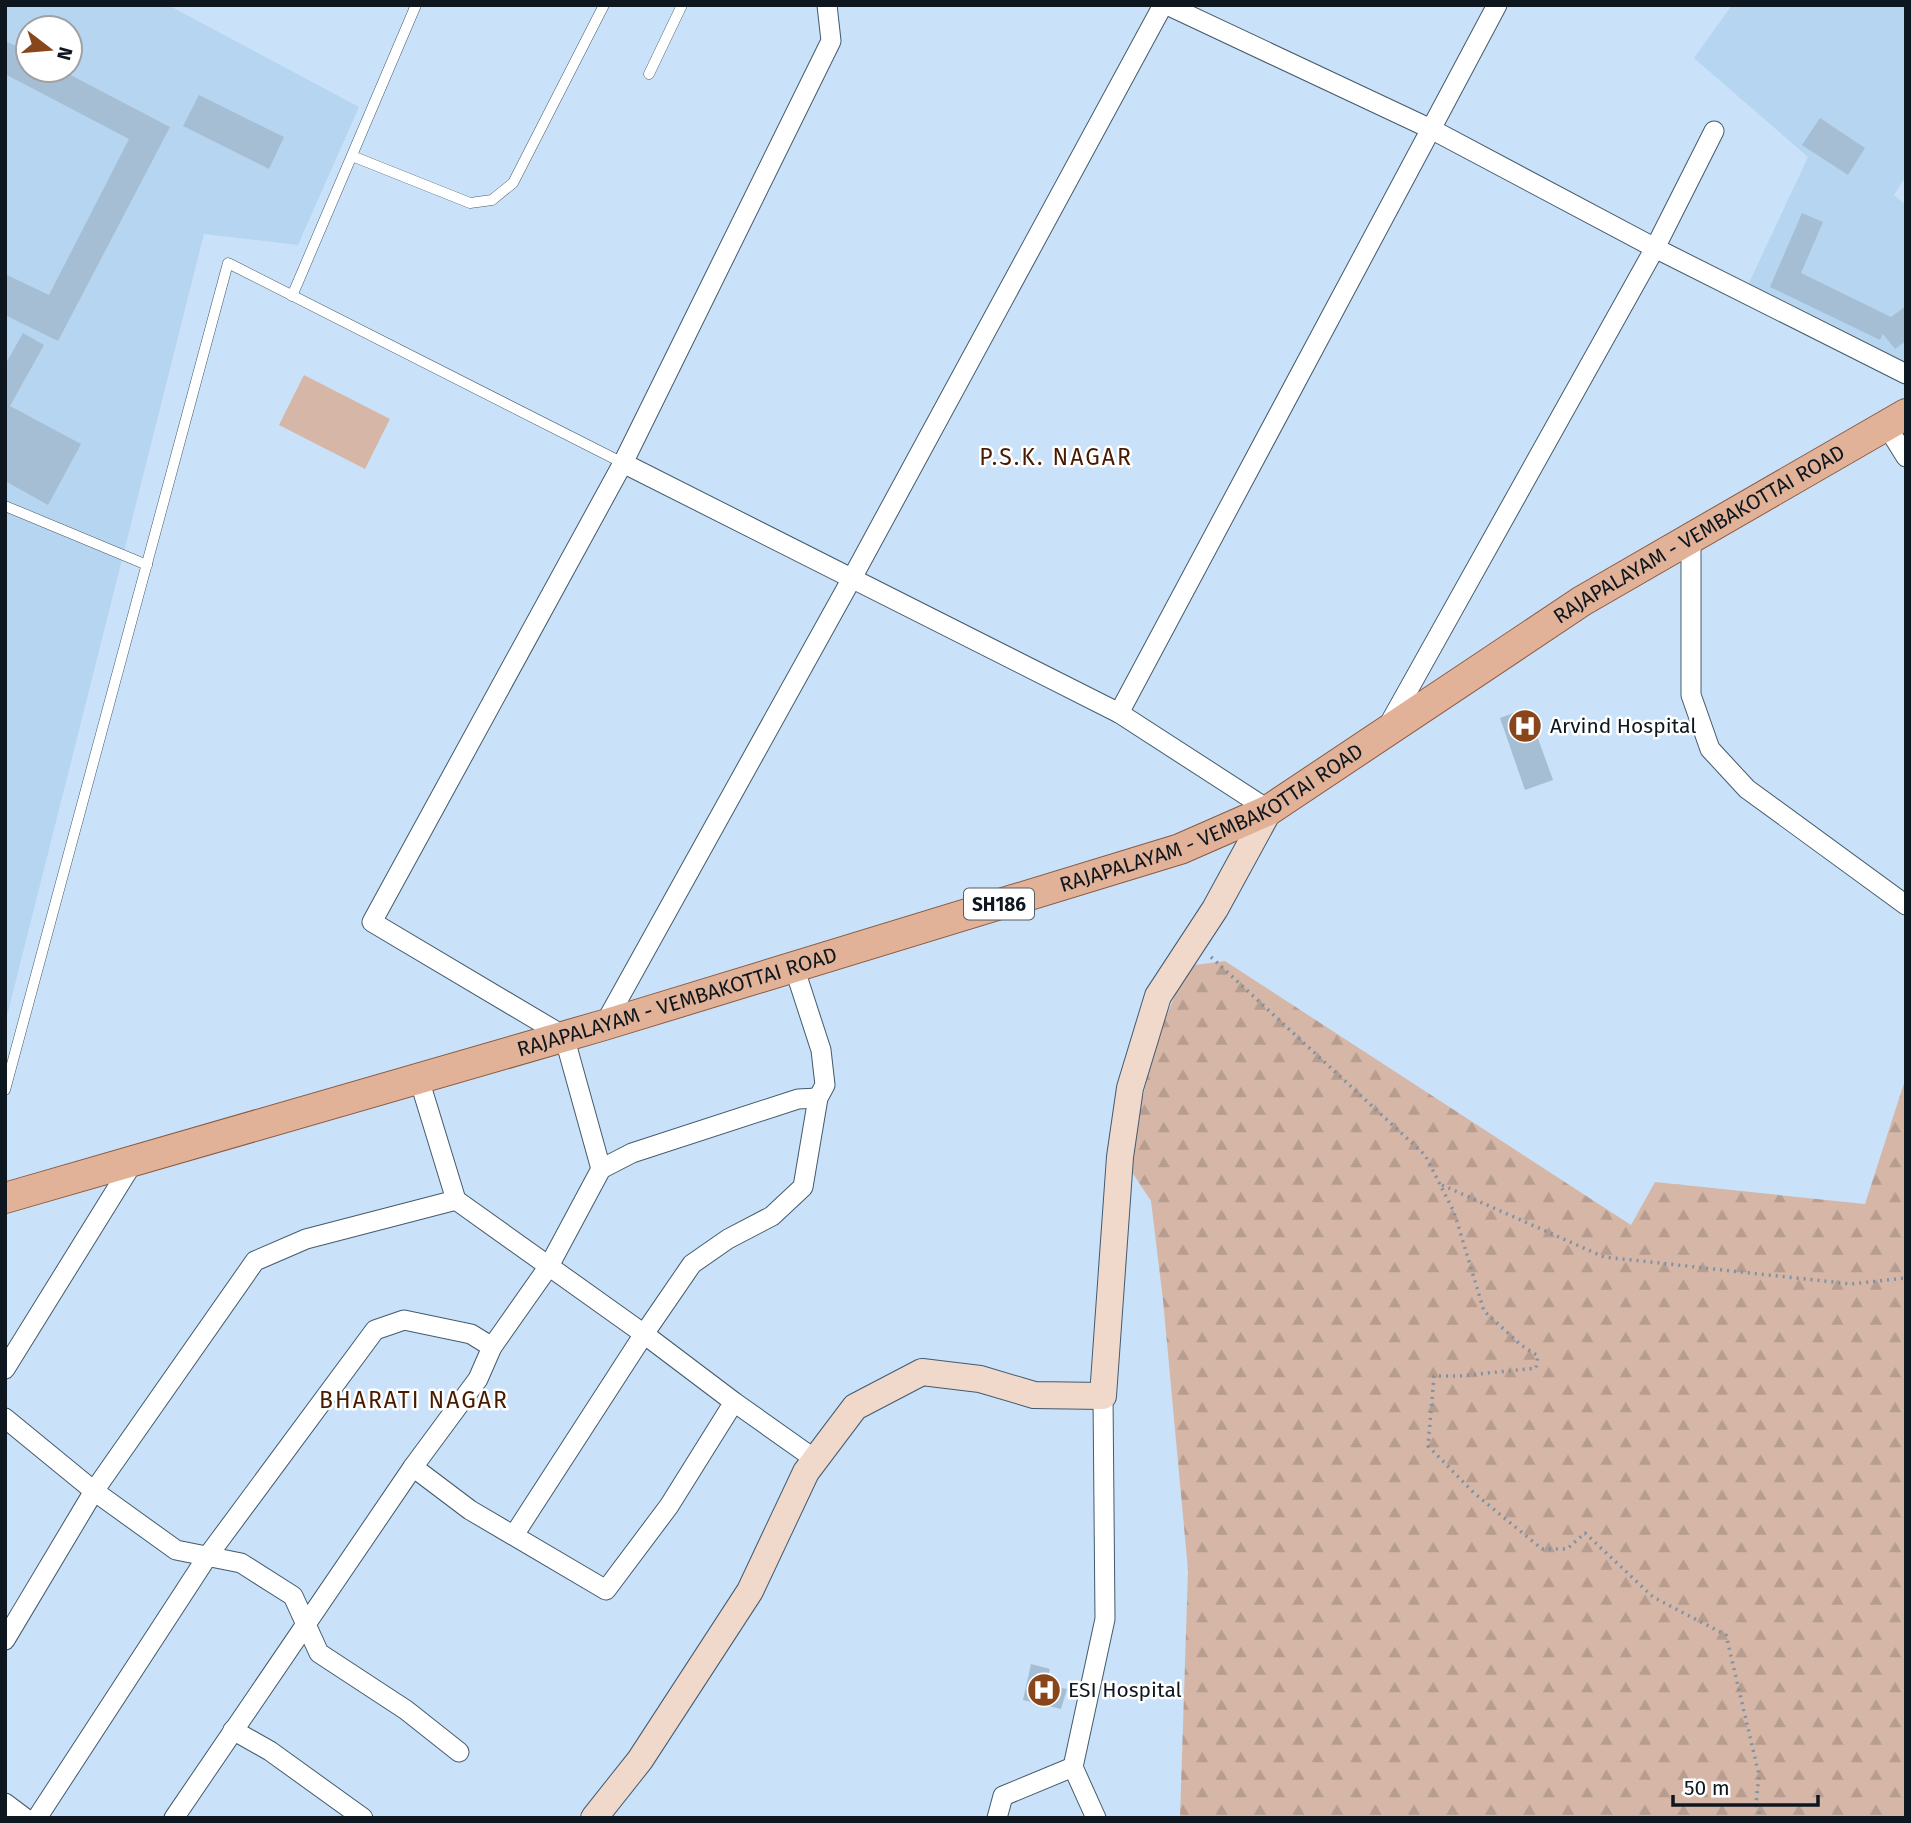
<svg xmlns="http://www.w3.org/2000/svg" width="1911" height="1823" viewBox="0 0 1911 1823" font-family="'Fira Sans',sans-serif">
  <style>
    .built { fill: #b6d5f1; fill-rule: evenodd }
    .forest { fill: url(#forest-firs) }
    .garden { fill: #d6b7a7 }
    .building { fill: #a5bed4 }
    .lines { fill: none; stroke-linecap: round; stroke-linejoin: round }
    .lane-casing { stroke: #445a6d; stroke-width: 11 }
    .street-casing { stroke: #445a6d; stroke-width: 21 }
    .secondary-casing { stroke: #445a6d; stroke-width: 28 }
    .primary-casing { stroke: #8a5a40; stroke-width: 32 }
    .path { stroke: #7f92a3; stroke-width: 3.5; stroke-dasharray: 2 5; stroke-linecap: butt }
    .lane { stroke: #fff; stroke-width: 10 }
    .street { stroke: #fff; stroke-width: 19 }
    .secondary { stroke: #f0d8cb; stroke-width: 26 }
    .primary { stroke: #e1b297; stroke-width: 30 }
    .labels { text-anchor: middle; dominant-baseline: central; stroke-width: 5; stroke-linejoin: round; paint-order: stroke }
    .shield { fill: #fff; stroke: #565d62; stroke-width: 2 }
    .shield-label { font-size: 19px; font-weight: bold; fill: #0e171f }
    .street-label { font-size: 21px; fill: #0e171f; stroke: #fff }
    .poi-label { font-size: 21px; fill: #0e171f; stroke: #fff; text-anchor: start }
    .neighbourhood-label { font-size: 23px; letter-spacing: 2px; fill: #481b00; stroke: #fff }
  </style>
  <defs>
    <pattern id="forest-firs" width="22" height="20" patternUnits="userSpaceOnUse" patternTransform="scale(1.75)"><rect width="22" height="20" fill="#d6b7a7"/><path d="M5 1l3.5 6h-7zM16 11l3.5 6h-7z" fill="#b69d8f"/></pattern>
  </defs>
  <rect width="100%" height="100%" fill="#c9e2f9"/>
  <g class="built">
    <path d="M5 5H168L359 107 298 245 204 234 5 1024ZM28 28H70V70H28Z"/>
    <path d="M1732 5H1906V176L1894 195 1906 205V362L1903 365 1747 287 1808 157 1694 58Z"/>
  </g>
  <path class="forest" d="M1225 961 1631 1225 1655 1182 1865 1204 1906 1077V1818H1180L1188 1570 1163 1300 1151 1201 1128 1166 1154 1046 1187 966Z"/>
  <path class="garden" d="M304 375 390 419 365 469 279 425Z"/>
  <g class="building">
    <path d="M5 41 28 52V70H61L170 127 58 341 5 315V274L49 295 129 139 5 74Z"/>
    <path d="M199 95 284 137 269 169 183 126Z"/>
    <path d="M1820 118 1865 148 1848 175 1802 145Z"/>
    <path d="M1802 213 1823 222 1801 273 1891 317 1906 306V341L1895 349 1883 334 1880 340 1770 287Z"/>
    <path d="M23 333 44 345 10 406 81 444 48 505 5 481V365Z"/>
    <path d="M1527 708 1553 780 1525 790 1500 718Z"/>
    <path d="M1031 1664 1050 1669 1046 1685 1067 1689 1061 1709 1023 1700Z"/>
  </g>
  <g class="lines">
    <g class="lane-casing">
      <g id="lane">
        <path d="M649 74 682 5"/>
        <path d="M352 156 470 203 492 200 513 183 604 5"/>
        <path d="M292 296 416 5"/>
        <path d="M5 506 147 565"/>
        <path d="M5 1090 228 263 623 463"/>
      </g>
    </g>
    <g class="street-casing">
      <g id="street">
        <path d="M1167 5 1431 129 1497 5"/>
        <path d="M1886 425 1906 457"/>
        <path d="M623 463 1119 713 1431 129 1655 248 1906 374"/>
        <path d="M1691 539V695L1710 749 1747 789 1906 905"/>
        <path d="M1119 713 1269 810"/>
        <path d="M1388 726 1655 248 1714 131"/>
        <path d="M604 1025 851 580 1163 5"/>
        <path d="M601 1169 564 1036 372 922 623 463 831 41 827 5"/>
        <path d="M5 1369 134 1161"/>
        <path d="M734 1402 816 1460"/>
        <path d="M5 1418 94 1491 176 1550 241 1563 293 1596 319 1653 406 1710 459 1752"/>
        <path d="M413 1467 470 1510 606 1590 669 1506 734 1402 644 1334 456 1200 419 1079"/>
        <path d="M514 1535 644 1334 692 1264 728 1239 772 1216 803 1187 818 1098 825 1085 821 1050 794 967"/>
        <path d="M5 1640 94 1491 255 1261 306 1239 456 1200"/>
        <path d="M233 1730 270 1751 363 1818"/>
        <path d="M5 1803 25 1818"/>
        <path d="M37 1818 207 1557 375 1330 404 1320 471 1334 492 1347"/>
        <path d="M174 1818 413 1467 478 1379 492 1347 549 1266 601 1169 632 1153 798 1099 818 1098"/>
        <path d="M997 1818 1003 1796 1073 1767"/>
        <path d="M1096 1818 1073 1767 1105 1619 1103 1396"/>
      </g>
    </g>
    <g class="secondary-casing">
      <path id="secondary" d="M594 1818 640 1760 750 1591 806 1472 855 1407 922 1372 980 1379 1034 1395 1103 1396 1120 1157 1130 1088 1158 996 1215 909 1269 810"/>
    </g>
    <g class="primary-casing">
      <g id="primary">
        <path id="s1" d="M5 1198 604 1025 1180 849 1269 810 1582 601 1906 414"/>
      </g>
    </g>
    <g class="path">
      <path d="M1211 957 1425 1155 1454 1212 1484 1311 1521 1345 1538 1356 1536 1368 1460 1376H1434L1428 1446 1474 1493 1542 1549H1567L1585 1533 1653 1597 1726 1635 1759 1775 1756 1804 1761 1818"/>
      <path d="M1442 1185 1604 1257 1851 1284 1906 1278"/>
    </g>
    <use href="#lane" class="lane"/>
    <use href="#street" class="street"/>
    <use href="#secondary" class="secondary"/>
    <use href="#primary" class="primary"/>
  </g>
  <defs>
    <g id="hospital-disc" transform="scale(1.75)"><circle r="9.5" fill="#8a461b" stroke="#fff"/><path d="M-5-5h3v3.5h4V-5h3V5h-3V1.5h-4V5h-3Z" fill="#fff"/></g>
  </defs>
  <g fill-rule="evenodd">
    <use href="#hospital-disc" x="1525" y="726"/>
    <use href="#hospital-disc" x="1044" y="1690"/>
  </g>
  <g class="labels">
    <rect class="shield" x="964" y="888.5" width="70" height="31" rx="5"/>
    <g class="shield-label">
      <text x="999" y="904">SH186</text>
    </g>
    <g class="street-label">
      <text stroke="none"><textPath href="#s1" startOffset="1834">RAJAPALAYAM - VEMBAKOTTAI ROAD</textPath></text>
      <text stroke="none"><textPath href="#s1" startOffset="1267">RAJAPALAYAM - VEMBAKOTTAI ROAD</textPath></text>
      <text stroke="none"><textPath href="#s1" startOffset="700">RAJAPALAYAM - VEMBAKOTTAI ROAD</textPath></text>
    </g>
    <g class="poi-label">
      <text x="1550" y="726">Arvind Hospital</text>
      <text x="1068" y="1690">ESI Hospital</text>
    </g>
    <g class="neighbourhood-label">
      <text x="1056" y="457">P.S.K. NAGAR</text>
      <text x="414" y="1400">BHARATI NAGAR</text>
    </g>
  </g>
  <rect width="1911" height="1823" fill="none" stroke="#0e171f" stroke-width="14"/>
  <g transform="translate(49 49) rotate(106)"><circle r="33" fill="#ffffff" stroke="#9fa2a5" stroke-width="2"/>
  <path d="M0-5L12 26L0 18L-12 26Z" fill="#8a461b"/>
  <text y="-10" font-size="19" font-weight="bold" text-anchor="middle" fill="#0e171f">N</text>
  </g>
  <path d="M1673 1795v10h145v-10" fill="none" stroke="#0e171f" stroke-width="3.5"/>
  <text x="1684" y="1795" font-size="21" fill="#0e171f" stroke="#ffffff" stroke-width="5" paint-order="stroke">50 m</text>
</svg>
